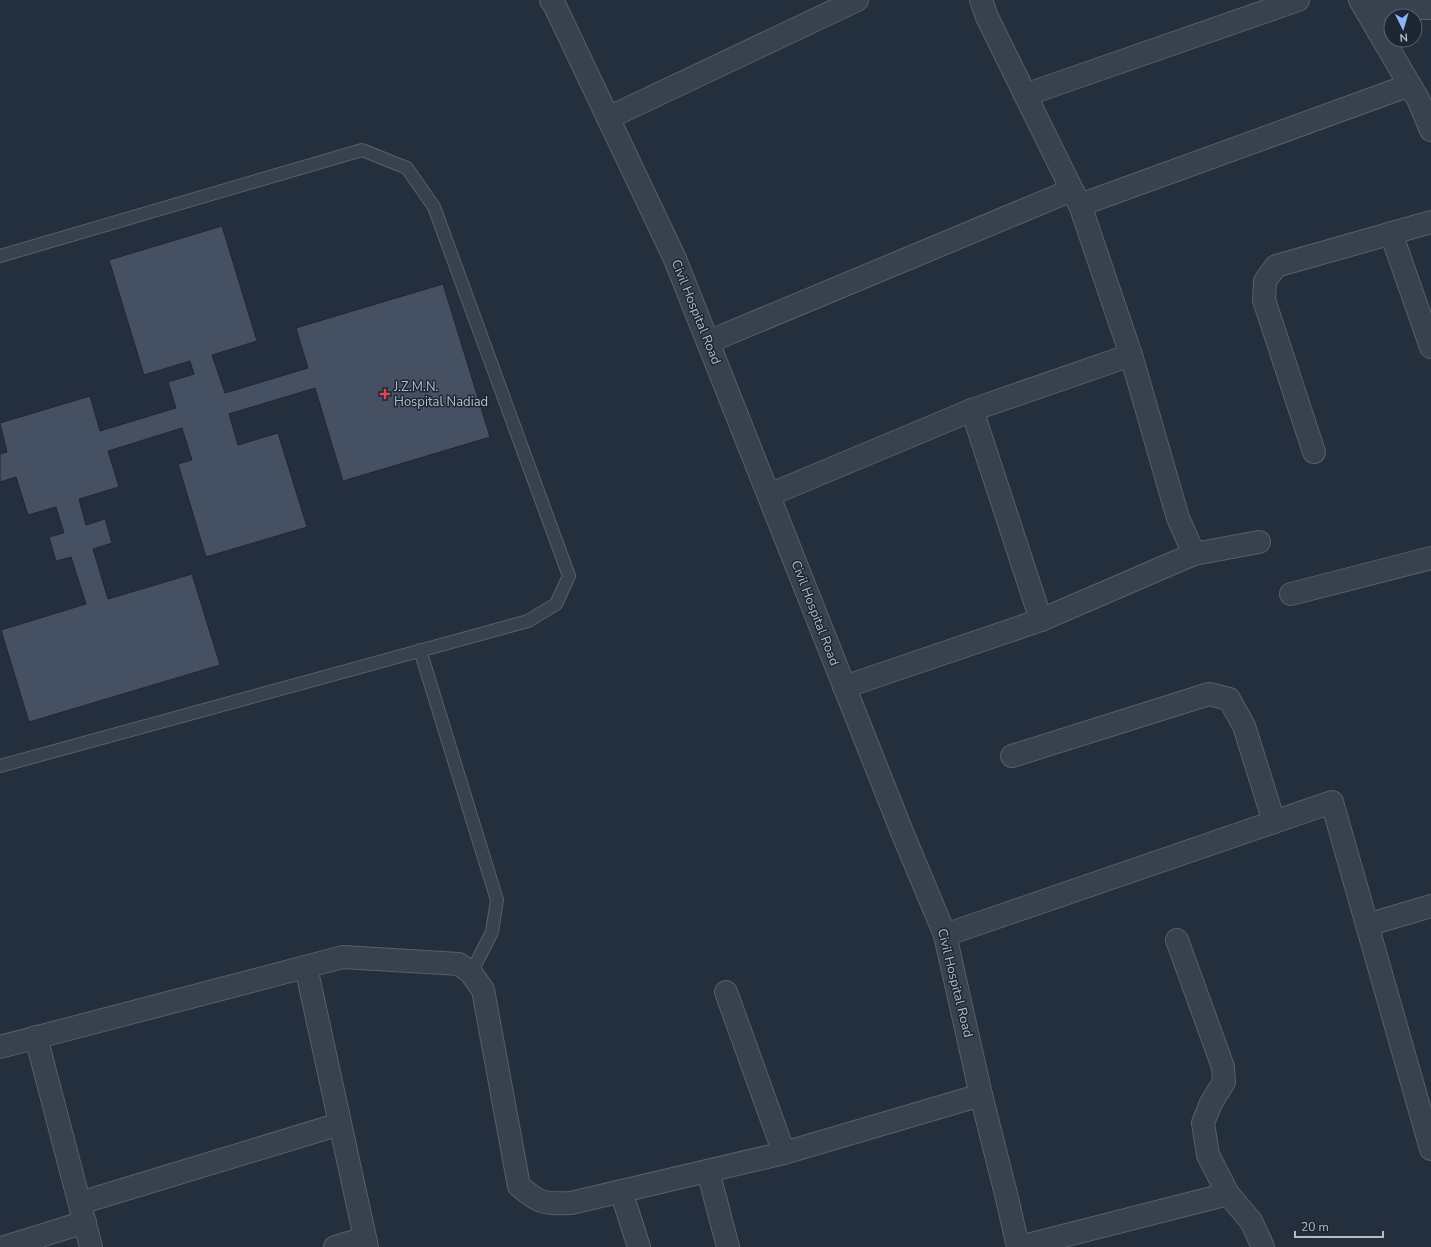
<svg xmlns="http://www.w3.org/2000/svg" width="1431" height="1247" viewBox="0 0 1431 1247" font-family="'Nunito Sans',sans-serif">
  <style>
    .building { fill: #455162; stroke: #1f2835 }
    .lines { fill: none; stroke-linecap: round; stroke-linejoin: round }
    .service-casing { stroke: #565f6c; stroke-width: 14 }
    .minor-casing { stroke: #565f6c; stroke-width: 24 }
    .tertiary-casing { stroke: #565f6c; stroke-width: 24 }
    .service { stroke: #38414e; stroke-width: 12 }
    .minor { stroke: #38414e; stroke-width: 22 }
    .tertiary { stroke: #38414e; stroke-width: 22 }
    .health-dot { fill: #e0444e; stroke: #1d2633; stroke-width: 1.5 }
    .labels { text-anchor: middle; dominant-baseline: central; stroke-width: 3; stroke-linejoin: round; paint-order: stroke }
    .street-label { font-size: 13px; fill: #b4bcc9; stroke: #1d2633 }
    .poi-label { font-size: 13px; fill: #b4bcc9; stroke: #1d2633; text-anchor: start }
  </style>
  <rect width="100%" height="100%" fill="#242f3e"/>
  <path class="building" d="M222 226 257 341 212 355 225 393 308 368 296 328 443 284 490 437 343 481 315 388 229 414 238 445 278 433 307 527 206 557 178 464 192 460 182 428 108 451 119 487 79 499 86 525 105 519 112 543 93 549 108 599 192 574 220 665 29 722 1 630 86 604 71 557 56 561 49 537 64 533 56 507 28 515 16 477 0 482V454L7 452 0 423 90 396 100 431 176 408 168 382 194 374 190 361 144 375 109 260Z"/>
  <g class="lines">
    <g class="service-casing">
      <g id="service">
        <path d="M0 256 362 150 407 168 434 207 569 576 556 604 528 621 0 766"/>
        <path d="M420 650 497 900 492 932 471 973"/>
      </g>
    </g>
    <g class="minor-casing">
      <g id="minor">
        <path d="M981 0 987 17 1072 190 1080 205 1131 355 1178 518 1194 554"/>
        <path d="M1360 0 1418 99 1431 130"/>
        <path d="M1365 8H1431"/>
        <path d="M1025 95 1298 0"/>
        <path d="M608 118 857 0"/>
        <path d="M1080 205 1410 85"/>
        <path d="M1391 233 1431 347"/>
        <path d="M708 342 1072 190"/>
        <path d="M972 410 1041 620"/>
        <path d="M1314 452 1264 300 1265 281 1276 266 1431 222"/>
        <path d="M769 495 972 410 1131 355"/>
        <path d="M1291 594 1431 558"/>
        <path d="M844 687 1041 620 1194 554 1259 542"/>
        <path d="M1012 756 1209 694 1229 699 1244 726 1274 822"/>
        <path d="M1367 925 1431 906"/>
        <path d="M945 935 1332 802 1431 1149"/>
        <path d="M1177 940 1223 1067 1224 1082 1211 1103 1203 1123 1208 1155 1228 1194 1251 1221 1263 1247"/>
        <path d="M306 967 367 1247"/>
        <path d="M726 992 784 1153"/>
        <path d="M36 1037 91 1247"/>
        <path d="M0 1047 343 957 459 964 471 973 483 990 519 1186C540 1204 545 1204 571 1203L784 1153 981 1095"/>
        <path d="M708 1171 728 1247"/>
        <path d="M621 1191 639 1247"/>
        <path d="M80 1203 340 1124"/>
        <path d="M5 1247 85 1222"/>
        <path d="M335 1247 365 1238"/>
        <path d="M1020 1247 1228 1194"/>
      </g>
    </g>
    <g class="tertiary-casing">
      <path id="tertiary" d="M551 0 555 6 675 259 902 832 945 935 981 1095 1007 1198 1018 1247"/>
    </g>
    <use href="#service" class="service"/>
    <use href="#minor" class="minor"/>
    <use href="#tertiary" class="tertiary"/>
  </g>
  <path class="health-dot" d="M383 388h4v4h4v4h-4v4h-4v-4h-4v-4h4z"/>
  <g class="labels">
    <g class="street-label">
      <text transform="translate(696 312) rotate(68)">Civil Hospital Road</text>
      <text transform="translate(815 613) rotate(69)">Civil Hospital Road</text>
      <text transform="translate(955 983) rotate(76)">Civil Hospital Road</text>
    </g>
    <g class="poi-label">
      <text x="394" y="387">J.Z.M.N.<tspan x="394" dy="15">Hospital Nadiad</tspan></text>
    </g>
  </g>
  <g transform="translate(1403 28) rotate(175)"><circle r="19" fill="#1d2633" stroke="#59626f"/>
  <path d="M0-3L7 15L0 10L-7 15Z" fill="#8ab4f8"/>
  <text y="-6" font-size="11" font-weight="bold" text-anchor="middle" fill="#b4bcc9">N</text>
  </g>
  <path d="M1295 1231v6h88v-6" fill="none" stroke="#b4bcc9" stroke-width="2"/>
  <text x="1301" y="1231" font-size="12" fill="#b4bcc9" stroke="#1d2633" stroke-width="3" paint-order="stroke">20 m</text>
</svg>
